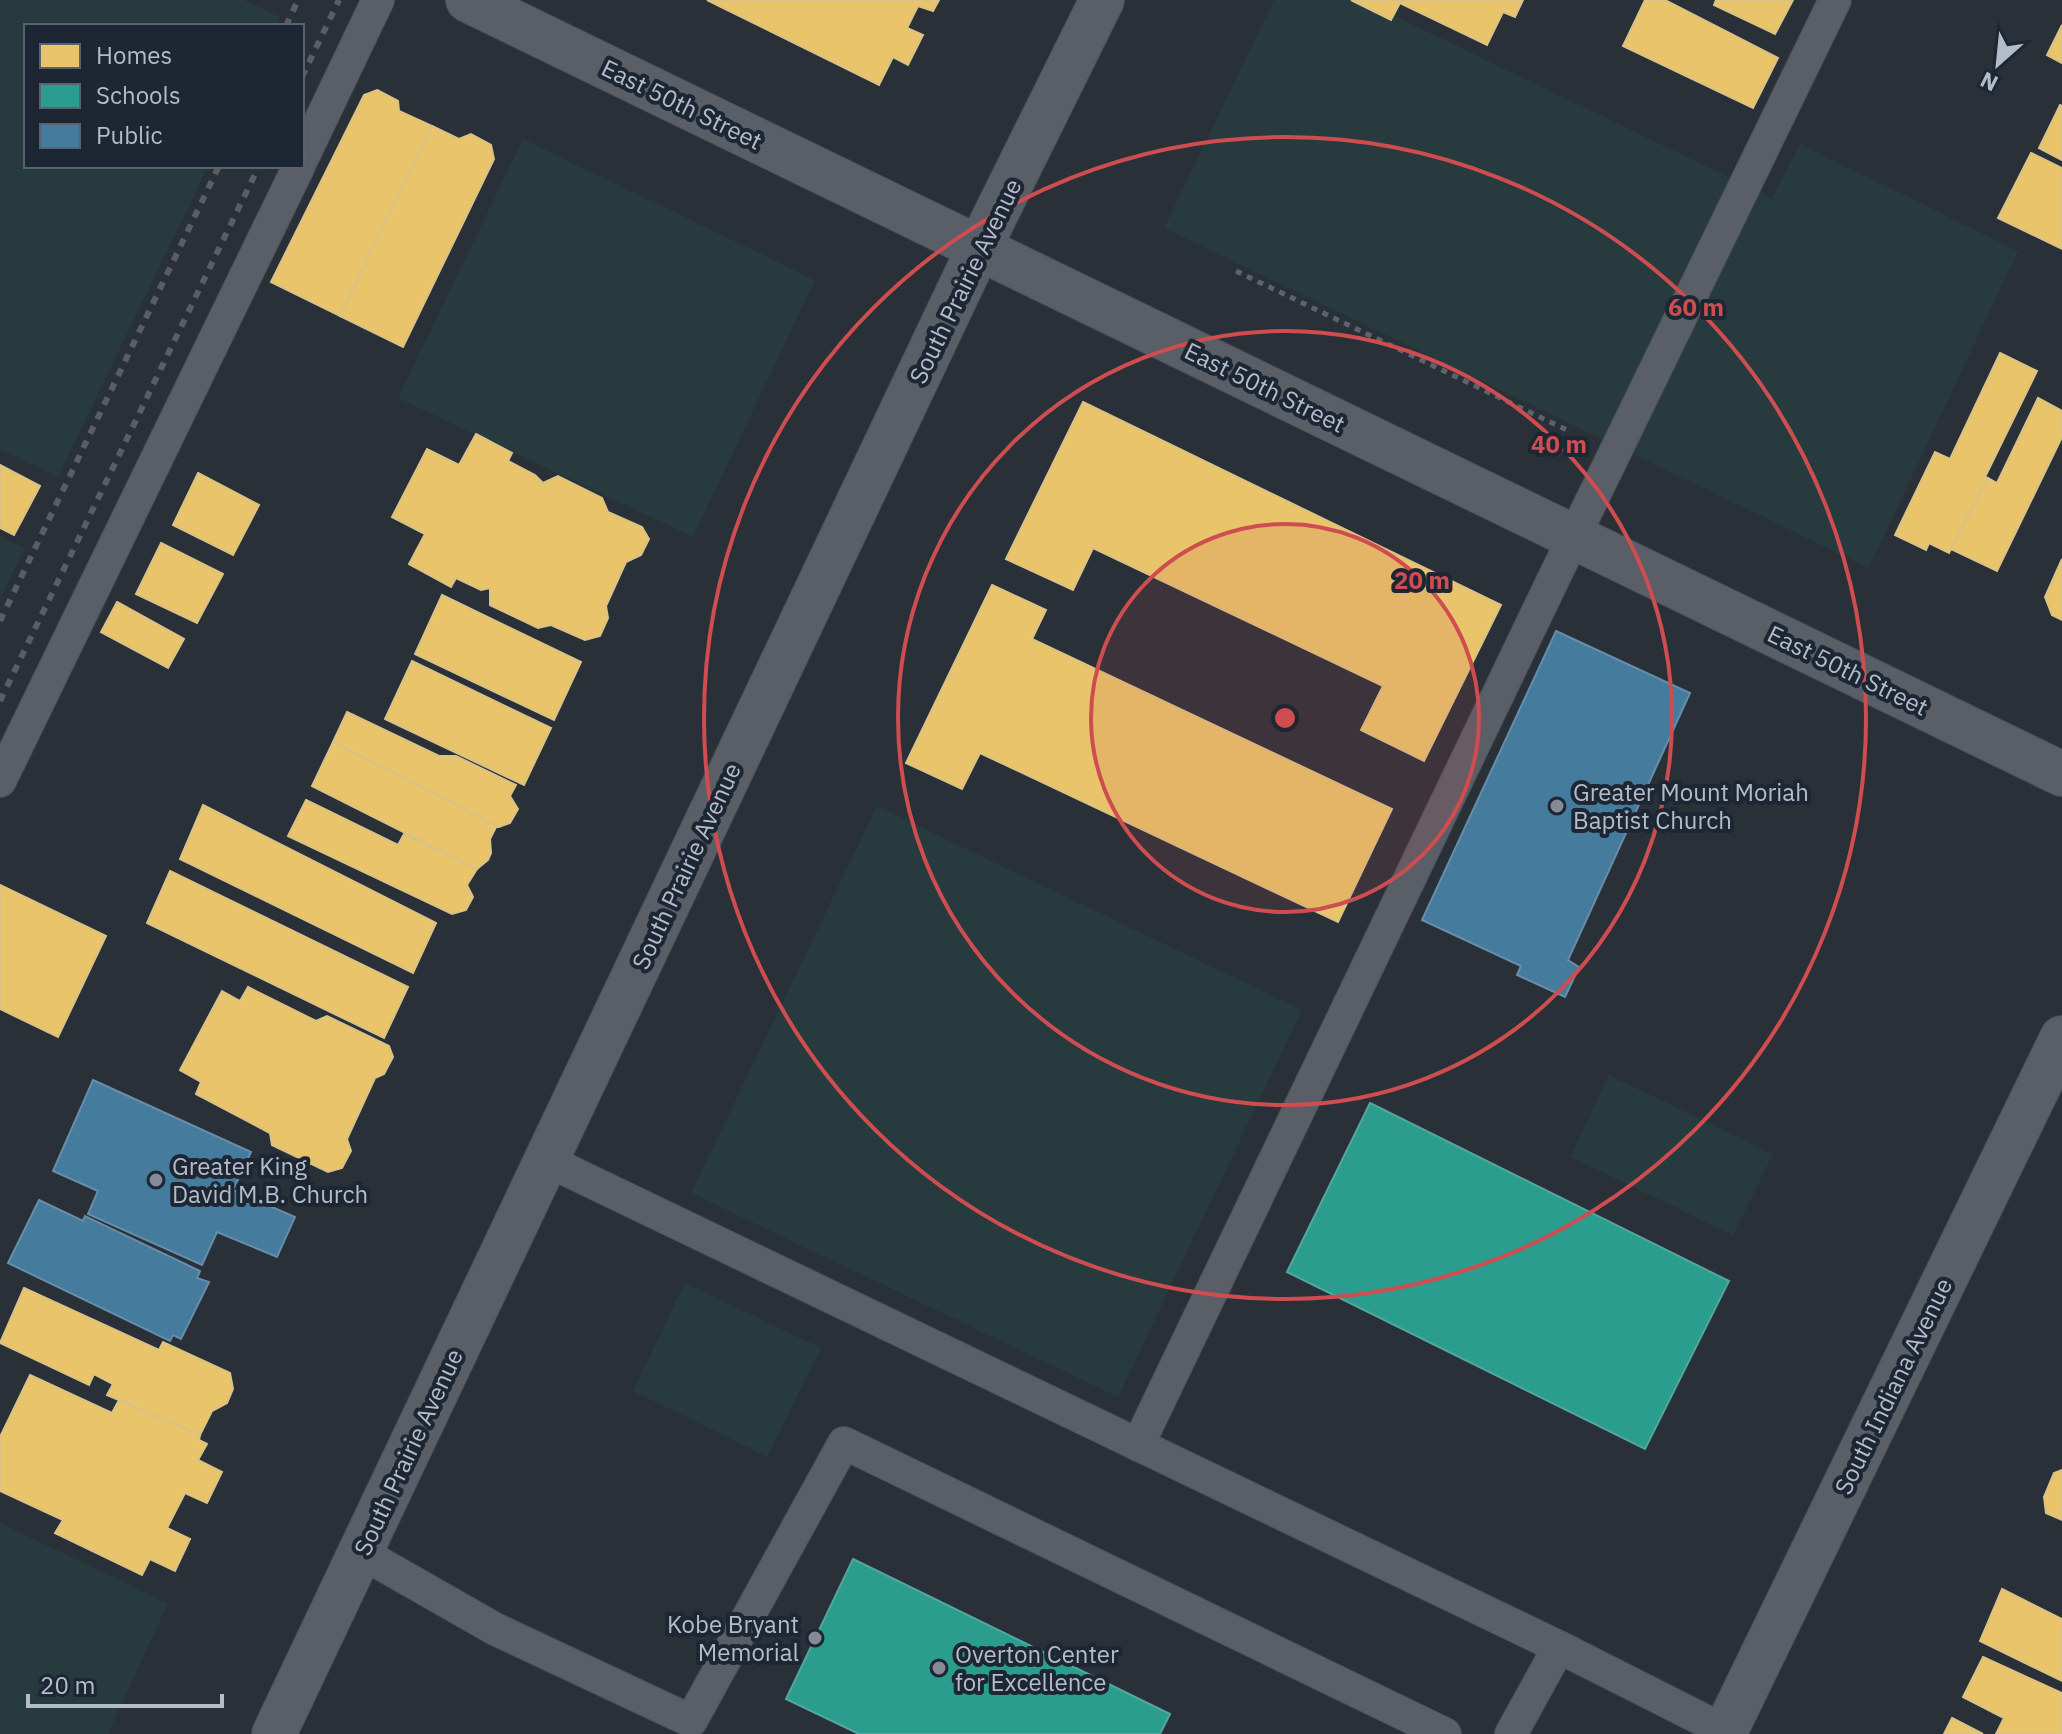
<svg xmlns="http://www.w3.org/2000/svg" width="2062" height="1734" viewBox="0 0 2062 1734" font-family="'IBM Plex Sans',sans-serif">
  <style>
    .green { fill: #273a3e }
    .homes { fill: #e9c46a; stroke: #d9c286; stroke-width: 2 }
    .schools { fill: #2a9d8f; stroke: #53a6a0; stroke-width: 2 }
    .public { fill: #457b9d; stroke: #668eaa; stroke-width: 2 }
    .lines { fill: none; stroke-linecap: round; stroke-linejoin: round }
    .service-casing { stroke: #484c53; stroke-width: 34 }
    .minor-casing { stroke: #484c53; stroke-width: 46 }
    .tertiary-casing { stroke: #484c53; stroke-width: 46 }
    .path { stroke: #5d636a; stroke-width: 5; stroke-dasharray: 6 6; stroke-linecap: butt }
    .service { stroke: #5a5e66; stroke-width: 32 }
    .minor { stroke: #5a5e66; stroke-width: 44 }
    .tertiary { stroke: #5a5e66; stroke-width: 44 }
    .rail { stroke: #595d64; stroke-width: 6; stroke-dasharray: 8 8; stroke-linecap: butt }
    .ring { fill: none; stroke: #ce4d50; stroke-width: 4 }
    .poi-dot { fill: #848b96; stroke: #1d2633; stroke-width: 3 }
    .labels { text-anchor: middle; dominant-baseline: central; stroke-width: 8; stroke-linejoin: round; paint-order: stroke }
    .street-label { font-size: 24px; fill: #b4bcc9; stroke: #1d2633 }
    .poi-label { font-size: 24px; fill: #b4bcc9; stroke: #1d2633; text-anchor: start }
    .centre { fill: #ce4d50; stroke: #1d2633; stroke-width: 4 }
    .ring-label { font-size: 24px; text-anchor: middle; font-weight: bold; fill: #ce4d50; stroke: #1d2633; stroke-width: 8; stroke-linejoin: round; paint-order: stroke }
  </style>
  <rect width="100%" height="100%" fill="#2a3038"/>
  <g class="green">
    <path d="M0 0H244L280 17 276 26H26V166H208L58 477 0 449Z"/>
    <path d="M1274 0H1362L1772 198 1800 144 2018 251 1869 568 1164 228Z"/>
    <path d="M523 139 815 280 693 537 398 398Z"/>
    <path d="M0 536 25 548 0 599Z"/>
    <path d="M877 806 1302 1010 1118 1397 691 1193Z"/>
    <path d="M1609 1075 1773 1154 1733 1235 1570 1157Z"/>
    <path d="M685 1283 821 1348 767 1457 633 1391Z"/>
    <path d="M0 1523 168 1603 108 1734H0Z"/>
  </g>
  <g class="homes">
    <path d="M707 0H939L933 11 918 6 907 28 923 35 908 65 893 57 879 85Z"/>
    <path d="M1351 0H1523L1515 17 1503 12 1487 45 1400 3 1391 20Z"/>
    <path d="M1645 0H1665L1778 58 1753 108 1623 46Z"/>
    <path d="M1716 0H1793L1775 34 1714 5Z"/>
    <path d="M2062 25V63L2047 55Z"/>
    <path d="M377 90 398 101 399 111 432 126 340 316 271 282 364 95Z"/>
    <path d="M2060 105 2062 106V160L2039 148Z"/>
    <path d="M432 126 459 139 471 134 491 145 494 159 403 347 340 316Z"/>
    <path d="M2031 153 2062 168V249L1998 218Z"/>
    <path d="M2000 353 2037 371 1985 477 1988 478 1949 553 1929 543 1926 550 1895 535 1935 452 1950 459Z"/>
    <path d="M2038 398 2062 411V437L1997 571 1951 549 1988 478 1997 483Z"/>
    <path d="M1083 402 1501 605 1424 761 1361 730 1383 686 1093 548 1073 590 1006 559Z"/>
    <path d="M476 434 512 453 508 461 535 475 543 483 558 476 602 498 608 512 642 527 649 539 641 555 626 562 606 606 608 618 600 636 585 640 551 625 538 628 490 605V588L481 590 456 578 451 587 409 564 425 534 392 517 427 449 459 465Z"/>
    <path d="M0 465 40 486 14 535 0 528Z"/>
    <path d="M198 473 259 505 233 555 173 525Z"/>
    <path d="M161 543 223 574 197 623 136 594Z"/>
    <path d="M2062 559V620L2052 615 2045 597Z"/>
    <path d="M992 585 1046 610 1032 639 1392 809 1338 922 980 753 962 789 906 763Z"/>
    <path d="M442 595 581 662 554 720 415 654Z"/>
    <path d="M117 602 184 639 168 668 101 632Z"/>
    <path d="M412 661 551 728 524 785 385 719Z"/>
    <path d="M347 712 439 756H456L516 785 510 796 518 809 510 823 499 827 333 742Z"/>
    <path d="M333 742 499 827H496L490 839 491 853 488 860 477 869 312 786Z"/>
    <path d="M306 800 398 845 404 834 477 869 467 885 473 897 466 910 452 914 288 836Z"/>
    <path d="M203 805 436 923 413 973 180 859Z"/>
    <path d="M170 871 408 987 384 1038 147 923Z"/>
    <path d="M0 885 106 936 58 1037 0 1009Z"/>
    <path d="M248 987 316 1021 327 1016 389 1046 393 1057 384 1074 375 1078 347 1139 351 1151 342 1168 328 1172 272 1145 270 1133 196 1094 201 1082 180 1070 222 991 240 1001Z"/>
    <path d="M24 1288 159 1350 163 1342 230 1373 233 1389 227 1403 212 1411 200 1435 107 1395 113 1384 94 1374 89 1385 0 1343Z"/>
    <path d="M30 1375 112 1413 119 1400 200 1435 199 1440 207 1444 198 1460 222 1472 207 1503 185 1493 167 1528 190 1539 175 1571 150 1559 142 1575 55 1533 63 1520 0 1491V1437Z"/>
    <path d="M2062 1470V1520L2046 1513 2044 1497 2054 1473Z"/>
    <path d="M2002 1589 2062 1619V1681L1980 1641Z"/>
    <path d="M1983 1657 2062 1693V1734H1996L2004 1718 1963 1697Z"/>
    <path d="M1952 1718 1983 1734H1944Z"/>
  </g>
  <g class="schools">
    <path d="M1370 1103 1729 1281 1645 1449 1287 1272Z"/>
    <path d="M853 1559 1170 1714 1160 1734H859L786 1699Z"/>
  </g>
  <g class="public">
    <path d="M1556 631 1690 693 1568 960 1579 967 1565 997 1517 975 1521 966 1422 920Z"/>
    <path d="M93 1080 251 1152 233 1190 295 1217 277 1257 217 1232 202 1265 88 1214 98 1191 53 1171Z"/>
    <path d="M39 1200 83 1221 85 1216 200 1271 197 1278 209 1282 181 1339 173 1335 170 1341 8 1263Z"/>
  </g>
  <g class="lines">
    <g class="service-casing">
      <g id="service">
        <path d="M302 159 378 0"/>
        <path d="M0 781 299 166"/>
        <path d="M546 1160 1559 1647"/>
        <path d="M1138 1445 1551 584 1835 0"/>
        <path d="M360 1552 495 1629 691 1721 844 1443 1445 1734"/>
        <path d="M1511 1734 1559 1647 1725 1731"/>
      </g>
    </g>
    <g class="minor-casing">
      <g id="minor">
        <path d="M468 0 2062 774"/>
        <path d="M274 1734 979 248 1102 0"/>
      </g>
    </g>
    <g class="tertiary-casing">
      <path id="tertiary" d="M1724 1734 2062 1038"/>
    </g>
    <path class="path" d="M1236 271 1571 432"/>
    <use href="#service" class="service"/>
    <use href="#minor" class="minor"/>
    <use href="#tertiary" class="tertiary"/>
    <g class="rail">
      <path d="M286 26 298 0"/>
      <path d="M302 77 339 0"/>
      <path d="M0 621 219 166"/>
      <path d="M0 701 259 166"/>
    </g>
  </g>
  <circle cx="1285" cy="718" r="194" fill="#ce4d50" fill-opacity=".12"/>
  <g class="ring">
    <circle cx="1285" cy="718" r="194"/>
    <circle cx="1285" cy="718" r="387"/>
    <circle cx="1285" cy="718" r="581"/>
  </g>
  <g class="poi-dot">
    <circle cx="1557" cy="806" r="8"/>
    <circle cx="156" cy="1180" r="8"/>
    <circle cx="815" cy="1638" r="8"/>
    <circle cx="939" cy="1668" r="8"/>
  </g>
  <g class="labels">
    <g class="street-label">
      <text transform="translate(682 104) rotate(26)">East 50th Street</text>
      <text transform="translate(965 281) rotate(-64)">South Prairie Avenue</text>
      <text transform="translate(1265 387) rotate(26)">East 50th Street</text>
      <text transform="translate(1848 670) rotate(26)">East 50th Street</text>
      <text transform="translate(686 866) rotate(-65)">South Prairie Avenue</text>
      <text transform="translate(1893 1386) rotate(-64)">South Indiana Avenue</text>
      <text transform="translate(408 1452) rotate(-65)">South Prairie Avenue</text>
    </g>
    <g class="poi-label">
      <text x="1573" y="792">Greater Mount Moriah<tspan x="1573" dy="28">Baptist Church</tspan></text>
      <text x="172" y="1166">Greater King<tspan x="172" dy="28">David M.B. Church</tspan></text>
      <text x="799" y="1624" text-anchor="end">Kobe Bryant<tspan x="799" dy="28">Memorial</tspan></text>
      <text x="955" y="1654">Overton Center<tspan x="955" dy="28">for Excellence</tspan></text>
    </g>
  </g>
  <circle cx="1285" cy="718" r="12" class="centre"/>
  <g class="ring-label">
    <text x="1696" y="316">60 m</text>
    <text x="1559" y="453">40 m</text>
    <text x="1422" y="589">20 m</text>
  </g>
  <rect x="24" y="24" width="280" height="144" fill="#1d2633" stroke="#59626f" stroke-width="2"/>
  <rect x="40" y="44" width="40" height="24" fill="#e9c46a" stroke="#59626f" stroke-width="2"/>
  <text x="96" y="64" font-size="24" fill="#b4bcc9">Homes</text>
  <rect x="40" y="84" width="40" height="24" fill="#2a9d8f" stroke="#59626f" stroke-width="2"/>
  <text x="96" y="104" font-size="24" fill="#b4bcc9">Schools</text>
  <rect x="40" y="124" width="40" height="24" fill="#457b9d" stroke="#59626f" stroke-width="2"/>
  <text x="96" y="144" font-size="24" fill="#b4bcc9">Public</text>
  <g transform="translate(1998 64) rotate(207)" stroke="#1d2633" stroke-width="6" paint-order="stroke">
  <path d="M0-6L14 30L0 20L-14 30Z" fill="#b4bcc9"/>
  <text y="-12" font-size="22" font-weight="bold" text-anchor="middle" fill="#b4bcc9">N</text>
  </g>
  <path d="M28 1694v12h194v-12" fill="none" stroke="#b4bcc9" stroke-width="4"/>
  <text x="40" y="1694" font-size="24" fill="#b4bcc9" stroke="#1d2633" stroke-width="6" paint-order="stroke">20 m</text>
</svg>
